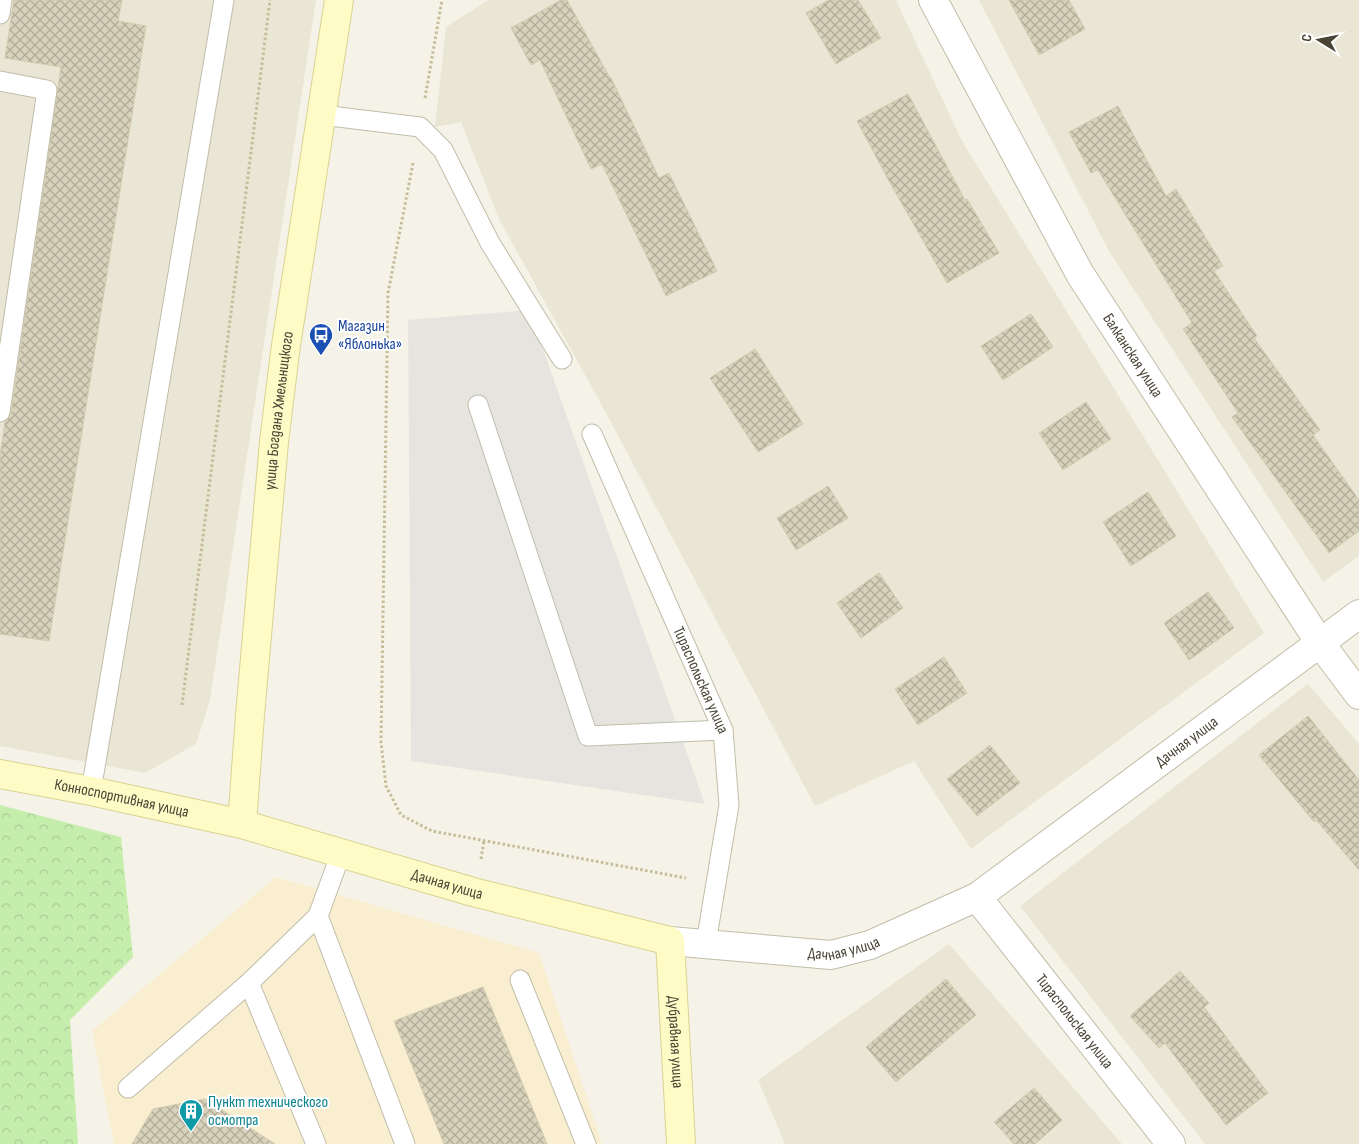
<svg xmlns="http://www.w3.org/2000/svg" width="1359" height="1144" viewBox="0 0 1359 1144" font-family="'Sofia Sans Condensed',sans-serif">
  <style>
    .residential { fill: #e9e6d5 }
    .commercial { fill: #f9eed0 }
    .forest { fill: url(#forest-crowns) }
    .parking { fill: #e6e4df }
    .building { fill: url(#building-cross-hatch); stroke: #d3cbae }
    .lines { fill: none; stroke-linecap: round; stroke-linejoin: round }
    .service-casing { stroke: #c1bda9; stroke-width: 21 }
    .minor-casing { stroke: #c1bda9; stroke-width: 30 }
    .secondary-casing { stroke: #d9d293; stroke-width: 30 }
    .path { stroke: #c5bc98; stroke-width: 3; stroke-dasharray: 2.5 2.5; stroke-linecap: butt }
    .service { stroke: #fff; stroke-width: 19 }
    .minor { stroke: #fff; stroke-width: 28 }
    .secondary { stroke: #fffbc7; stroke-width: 28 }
    .labels { text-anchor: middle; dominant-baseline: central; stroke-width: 4; stroke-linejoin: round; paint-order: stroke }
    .transit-label { font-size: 16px; fill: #164399; stroke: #fff; text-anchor: start }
    .street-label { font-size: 16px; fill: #494435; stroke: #fff }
    .culture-label { font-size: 16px; fill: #0d838f; stroke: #fff; text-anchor: start }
  </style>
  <defs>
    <pattern id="forest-crowns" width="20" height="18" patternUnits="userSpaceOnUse" patternTransform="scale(1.25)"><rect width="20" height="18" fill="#c5edac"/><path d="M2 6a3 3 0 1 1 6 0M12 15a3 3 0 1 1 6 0" fill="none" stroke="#abcc95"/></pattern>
    <pattern id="building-cross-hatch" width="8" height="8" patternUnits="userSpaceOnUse" patternTransform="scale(1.25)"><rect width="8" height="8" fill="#d8d1bb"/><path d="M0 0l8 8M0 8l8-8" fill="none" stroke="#b1ab99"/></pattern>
  </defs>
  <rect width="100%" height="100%" fill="#f5f3e7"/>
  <g class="residential">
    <path d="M0 0H316L210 700 196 744 145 773 0 746Z"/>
    <path d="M488 0H896L961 139 1264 633 971 849 914 761 815 806 606 413 499 219 461 122 435 127 446 27Z"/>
    <path d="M979 0H1359V556L1323 582 1109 251Z"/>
    <path d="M1308 684 1359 744V1144H1205L1020 906Z"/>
    <path d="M949 944 1122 1144H785L758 1080Z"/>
  </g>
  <path class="commercial" d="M276 877 539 953 602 1144H114L92 1031Z"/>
  <path class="forest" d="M0 805 121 837 133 957 70 1020 78 1144H0Z"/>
  <path class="parking" d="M529 310 705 804 411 761 408 320Z"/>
  <g class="building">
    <path d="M14 0H122L118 21 146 26 49 641 0 634V456L5 422 11 414 61 67 5 58Z"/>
    <path d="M561 0H567L610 78H611L659 178 669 173 717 271 666 296 602 164 591 169 540 60 531 65 511 28Z"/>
    <path d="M829 0H858L881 38 836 64 806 13Z"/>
    <path d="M1009 0H1069L1085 29 1039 55Z"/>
    <path d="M908 94 965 200 967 199 999 253 947 283 889 181 857 121Z"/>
    <path d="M1118 106 1166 196 1176 189 1223 266 1214 271 1257 336 1254 338 1320 430 1313 435 1359 500V531L1329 553 1232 417 1238 413 1183 329 1192 323 1098 170 1091 173 1069 132Z"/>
    <path d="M1031 314 1053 347 1003 380 981 346Z"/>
    <path d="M755 349 803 424 758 452 710 378Z"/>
    <path d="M1086 402 1111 439 1063 470 1039 433Z"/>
    <path d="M828 486 848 518 796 550 777 518Z"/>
    <path d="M1148 492 1176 536 1131 566 1103 522Z"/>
    <path d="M879 573 903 608 861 638 837 603Z"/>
    <path d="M1208 592 1234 628 1189 660 1164 623Z"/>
    <path d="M944 657 967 693 918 725 895 689Z"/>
    <path d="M1308 716 1359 780V870L1316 820 1314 822 1259 755Z"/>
    <path d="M990 745 1020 783 977 816 947 779Z"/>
    <path d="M1180 971 1209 1003 1204 1007 1268 1093 1226 1125 1165 1043 1159 1048 1130 1016Z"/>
    <path d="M946 979 976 1015 896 1082 866 1047Z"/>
    <path d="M483 987 547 1144H444L394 1021Z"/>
    <path d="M1034 1088 1062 1120 1035 1144H1014L994 1122Z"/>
    <path d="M205 1099 275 1144H132L153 1109Z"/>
  </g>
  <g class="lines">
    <g class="service-casing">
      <g id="service">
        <path d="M0 14 2 0"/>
        <path d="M0 81 47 90 0 412"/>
        <path d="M322 115 420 127 443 150 490 243 562 359"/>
        <path d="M478 405 588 736 723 730"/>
        <path id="s1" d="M592 434 723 730 729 805 706 943"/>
        <path d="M91 791 224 0"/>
        <path d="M318 916 405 1144"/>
        <path d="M520 980 586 1144"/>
        <path d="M249 983 316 1144"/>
        <path d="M128 1088 249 983 318 916 341 853"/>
      </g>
    </g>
    <g class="minor-casing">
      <g id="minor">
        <path id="s2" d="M933 0 1080 274 1320 643 1359 695"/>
        <path id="s3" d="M977 897 1171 1144"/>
        <path id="s4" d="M670 941 831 955 870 945 977 897 1359 614"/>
      </g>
    </g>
    <g class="secondary-casing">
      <g id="secondary">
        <path id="s5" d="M0 774 91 791 242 824 473 892 670 941 681 1144"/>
        <path id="s6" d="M242 824 250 715 274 442 285 352 339 0"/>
      </g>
    </g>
    <g class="path">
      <path d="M425 98 442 0"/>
      <path d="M413 163 388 293 381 742 386 786 401 815 432 831 686 878"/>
      <path d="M182 705 270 0"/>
      <path d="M481 859 484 841"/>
    </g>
    <use href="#service" class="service"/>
    <use href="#minor" class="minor"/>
    <use href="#secondary" class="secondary"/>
  </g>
  <defs>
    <g id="bus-pin" transform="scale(1.25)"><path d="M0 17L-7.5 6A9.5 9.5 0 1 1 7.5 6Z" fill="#1a4fb4" stroke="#fff"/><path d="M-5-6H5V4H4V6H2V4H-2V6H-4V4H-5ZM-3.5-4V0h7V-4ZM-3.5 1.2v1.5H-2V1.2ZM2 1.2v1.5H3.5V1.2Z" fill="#fff"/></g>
    <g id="building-pin" transform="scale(1.25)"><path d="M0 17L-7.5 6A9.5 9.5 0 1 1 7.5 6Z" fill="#0f9aa8" stroke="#fff"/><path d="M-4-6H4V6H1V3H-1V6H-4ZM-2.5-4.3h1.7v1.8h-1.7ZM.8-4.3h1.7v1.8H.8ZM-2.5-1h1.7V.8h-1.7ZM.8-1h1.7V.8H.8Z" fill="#fff"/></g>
  </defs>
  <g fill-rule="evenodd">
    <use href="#bus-pin" x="321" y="335"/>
    <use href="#building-pin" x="191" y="1111"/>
  </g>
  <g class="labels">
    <g class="transit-label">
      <text x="338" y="326">Магазин<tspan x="338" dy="18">«Яблонька»</tspan></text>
    </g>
    <g class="street-label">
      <text stroke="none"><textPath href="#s2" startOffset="408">Балканская улица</textPath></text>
      <text stroke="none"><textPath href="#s6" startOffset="415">улица Богдана Хмельницкого</textPath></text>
      <text stroke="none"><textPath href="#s1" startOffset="269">Тираспольская улица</textPath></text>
      <text stroke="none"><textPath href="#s4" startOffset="580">Дачная улица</textPath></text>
      <text stroke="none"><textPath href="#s5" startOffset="124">Конноспортивная улица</textPath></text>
      <text stroke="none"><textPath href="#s5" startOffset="461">Дачная улица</textPath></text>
      <text stroke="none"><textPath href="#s4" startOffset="175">Дачная улица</textPath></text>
      <text stroke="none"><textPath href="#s3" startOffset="158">Тираспольская улица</textPath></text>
      <text stroke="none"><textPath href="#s5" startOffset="792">Дубравная улица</textPath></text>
    </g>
    <g class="culture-label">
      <text x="208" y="1102">Пункт технического<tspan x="208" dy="18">осмотра</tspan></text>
    </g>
  </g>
  <g transform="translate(1319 40) rotate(280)" stroke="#ffffff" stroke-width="4" paint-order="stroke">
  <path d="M0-4L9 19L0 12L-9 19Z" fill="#494435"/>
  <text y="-8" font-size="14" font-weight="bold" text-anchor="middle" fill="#494435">С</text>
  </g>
</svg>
